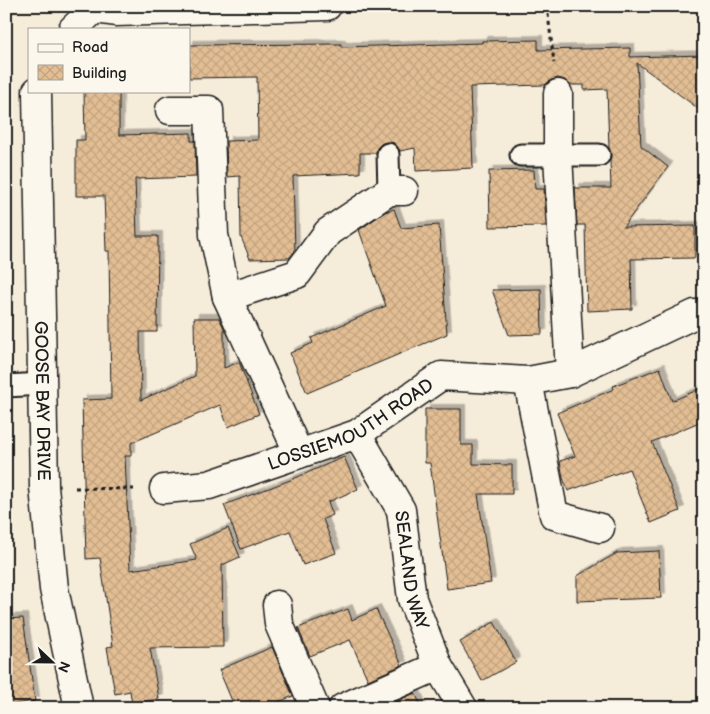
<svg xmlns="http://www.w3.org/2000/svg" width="710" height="714" viewBox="0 0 710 714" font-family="'Balsamiq Sans',sans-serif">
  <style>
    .building { fill: url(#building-cross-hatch); stroke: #1c1c1c; filter: url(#shadow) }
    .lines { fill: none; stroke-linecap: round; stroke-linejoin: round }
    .lane-casing { stroke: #1c1c1c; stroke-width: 25 }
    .street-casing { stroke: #1c1c1c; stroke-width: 31 }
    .path { stroke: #1c1c1c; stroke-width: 3; stroke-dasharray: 4 4; stroke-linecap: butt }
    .lane { stroke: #fbf7ec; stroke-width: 21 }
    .street { stroke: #fbf7ec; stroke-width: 28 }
    .labels { text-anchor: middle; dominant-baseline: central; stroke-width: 4; stroke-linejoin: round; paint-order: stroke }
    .street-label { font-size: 18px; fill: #1c1c1c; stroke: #fbf7ec }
  </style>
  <defs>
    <pattern id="building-cross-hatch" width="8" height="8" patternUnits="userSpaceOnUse" patternTransform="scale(1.25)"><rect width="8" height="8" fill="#e3be94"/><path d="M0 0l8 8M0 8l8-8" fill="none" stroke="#c2a37f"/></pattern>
    <filter id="shadow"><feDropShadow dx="4.5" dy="-4.5" stdDeviation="0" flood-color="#0004"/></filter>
  </defs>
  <rect width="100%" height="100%" fill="#f6ecda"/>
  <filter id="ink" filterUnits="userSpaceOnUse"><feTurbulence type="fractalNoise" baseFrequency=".02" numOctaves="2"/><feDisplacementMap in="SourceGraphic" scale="10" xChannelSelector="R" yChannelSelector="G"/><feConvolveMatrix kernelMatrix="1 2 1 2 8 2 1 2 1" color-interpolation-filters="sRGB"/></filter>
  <g filter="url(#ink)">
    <g class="building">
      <path d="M538 40V50L630 48V57L704 55V113L637 63 641 146 668 167 623 227 695 226V258L631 259 632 309 587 311 585 225H577L575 188H611L610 161 611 155 609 148 607 89 584 90V85H570L565 80 558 78 551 80 545 85 470 87 473 168 416 171 415 148 400 151 394 143 387 142 381 144 377 148 376 153H360V173L293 176 295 251 289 258 250 259 241 237 240 176 227 177 226 141 258 140 257 77 189 78V45L341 44V47L482 43V41Z"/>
      <path d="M84 91H119V135L191 133V141H195L196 177 135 179 137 236H158L157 332H140L141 400 195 376 194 318H219L224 328V368L239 362 259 414 228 427 220 405 131 443V456H125L130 570 197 560 190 544 228 528 240 557 222 565 223 647 150 648 159 699 132 704 130 691 115 694 107 647 113 646 100 558 86 559 82 400 111 399 109 251H106L104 196H76V140H85Z"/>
      <path d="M534 170 535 189H544L546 226 490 227 489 171Z"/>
      <path d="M394 209 401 228 439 225 447 334 307 393 290 353 313 343 311 338 386 306 359 230 385 212Z"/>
      <path d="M541 289 542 334 509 335 492 290Z"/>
      <path d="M660 368 672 401 704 387V420L652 442 680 511 651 523 629 469 568 491 563 478 560 461 575 456 557 413 614 389 613 386Z"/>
      <path d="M425 409H461V445H473V464L512 465V494H478L491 583 447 589 430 463H425Z"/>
      <path d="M344 457 358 489 328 502 333 515 323 519 336 553 303 565 290 531 241 549 224 505 293 479Z"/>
      <path d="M659 551 661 598 577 601V576L617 553Z"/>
      <path d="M348 609 352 620 376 609 402 665 368 680 350 640 310 656 298 628Z"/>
      <path d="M23 618 35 701 6 705V619Z"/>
      <path d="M494 622 516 662 482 681 460 642Z"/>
      <path d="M272 647 293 696 264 708H235L219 670Z"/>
      <path d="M415 693 422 708H382Z"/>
    </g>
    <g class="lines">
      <g class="lane-casing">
        <g id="lane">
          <path d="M388 154 389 191"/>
          <path d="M521 155H599"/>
          <path d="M6 386 43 384"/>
        </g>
      </g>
      <g class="street-casing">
        <g id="street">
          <path d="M73 29 94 9 116 12 327 6"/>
          <path id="s1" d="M37 91 44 487 54 589 79 708"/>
          <path d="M558 94V155L570 373"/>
          <path d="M170 110H209L214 235 227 297"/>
          <path d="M528 381 554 515 600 528"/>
          <path id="s2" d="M357 434 401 510 412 599 438 666 463 708"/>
          <path d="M299 454 227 297 297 274 328 232 389 191H404"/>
          <path id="s3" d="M164 489 209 485 357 434 441 376 528 381 570 373 695 314 704 315"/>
          <path d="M277 605 279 624 315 708"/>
          <path d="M343 708 438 666"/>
        </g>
      </g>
      <g class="path">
        <path d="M547 6 554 63"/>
        <path d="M75 488 134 489"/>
      </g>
      <use href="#lane" class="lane"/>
      <use href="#street" class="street"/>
    </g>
  </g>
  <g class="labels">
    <g class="street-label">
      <text stroke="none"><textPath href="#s1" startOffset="310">GOOSE BAY DRIVE</textPath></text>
      <text stroke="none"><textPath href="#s3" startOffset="200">LOSSIEMOUTH ROAD</textPath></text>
      <text stroke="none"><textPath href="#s2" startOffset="149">SEALAND WAY</textPath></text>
    </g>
  </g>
  <rect width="710" height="714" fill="none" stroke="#fbf7ec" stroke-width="25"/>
  <rect x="12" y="12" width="685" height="689" fill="none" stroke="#1c1c1c" stroke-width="2" filter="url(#ink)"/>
  <rect x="28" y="28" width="162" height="65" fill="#fbf7ec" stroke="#a29f99"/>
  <rect x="38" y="44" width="25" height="8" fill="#fbf7ec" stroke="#a29f99"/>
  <text x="72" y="52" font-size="15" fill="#1c1c1c">Road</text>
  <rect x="38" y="65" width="25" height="15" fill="url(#building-cross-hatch)" stroke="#a29f99"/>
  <text x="72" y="78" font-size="15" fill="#1c1c1c">Building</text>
  <g transform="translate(52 662) rotate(112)" stroke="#fbf7ec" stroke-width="4" paint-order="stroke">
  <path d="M0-4L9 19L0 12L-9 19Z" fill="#1c1c1c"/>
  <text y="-8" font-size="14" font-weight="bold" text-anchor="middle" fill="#1c1c1c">N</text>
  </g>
</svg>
